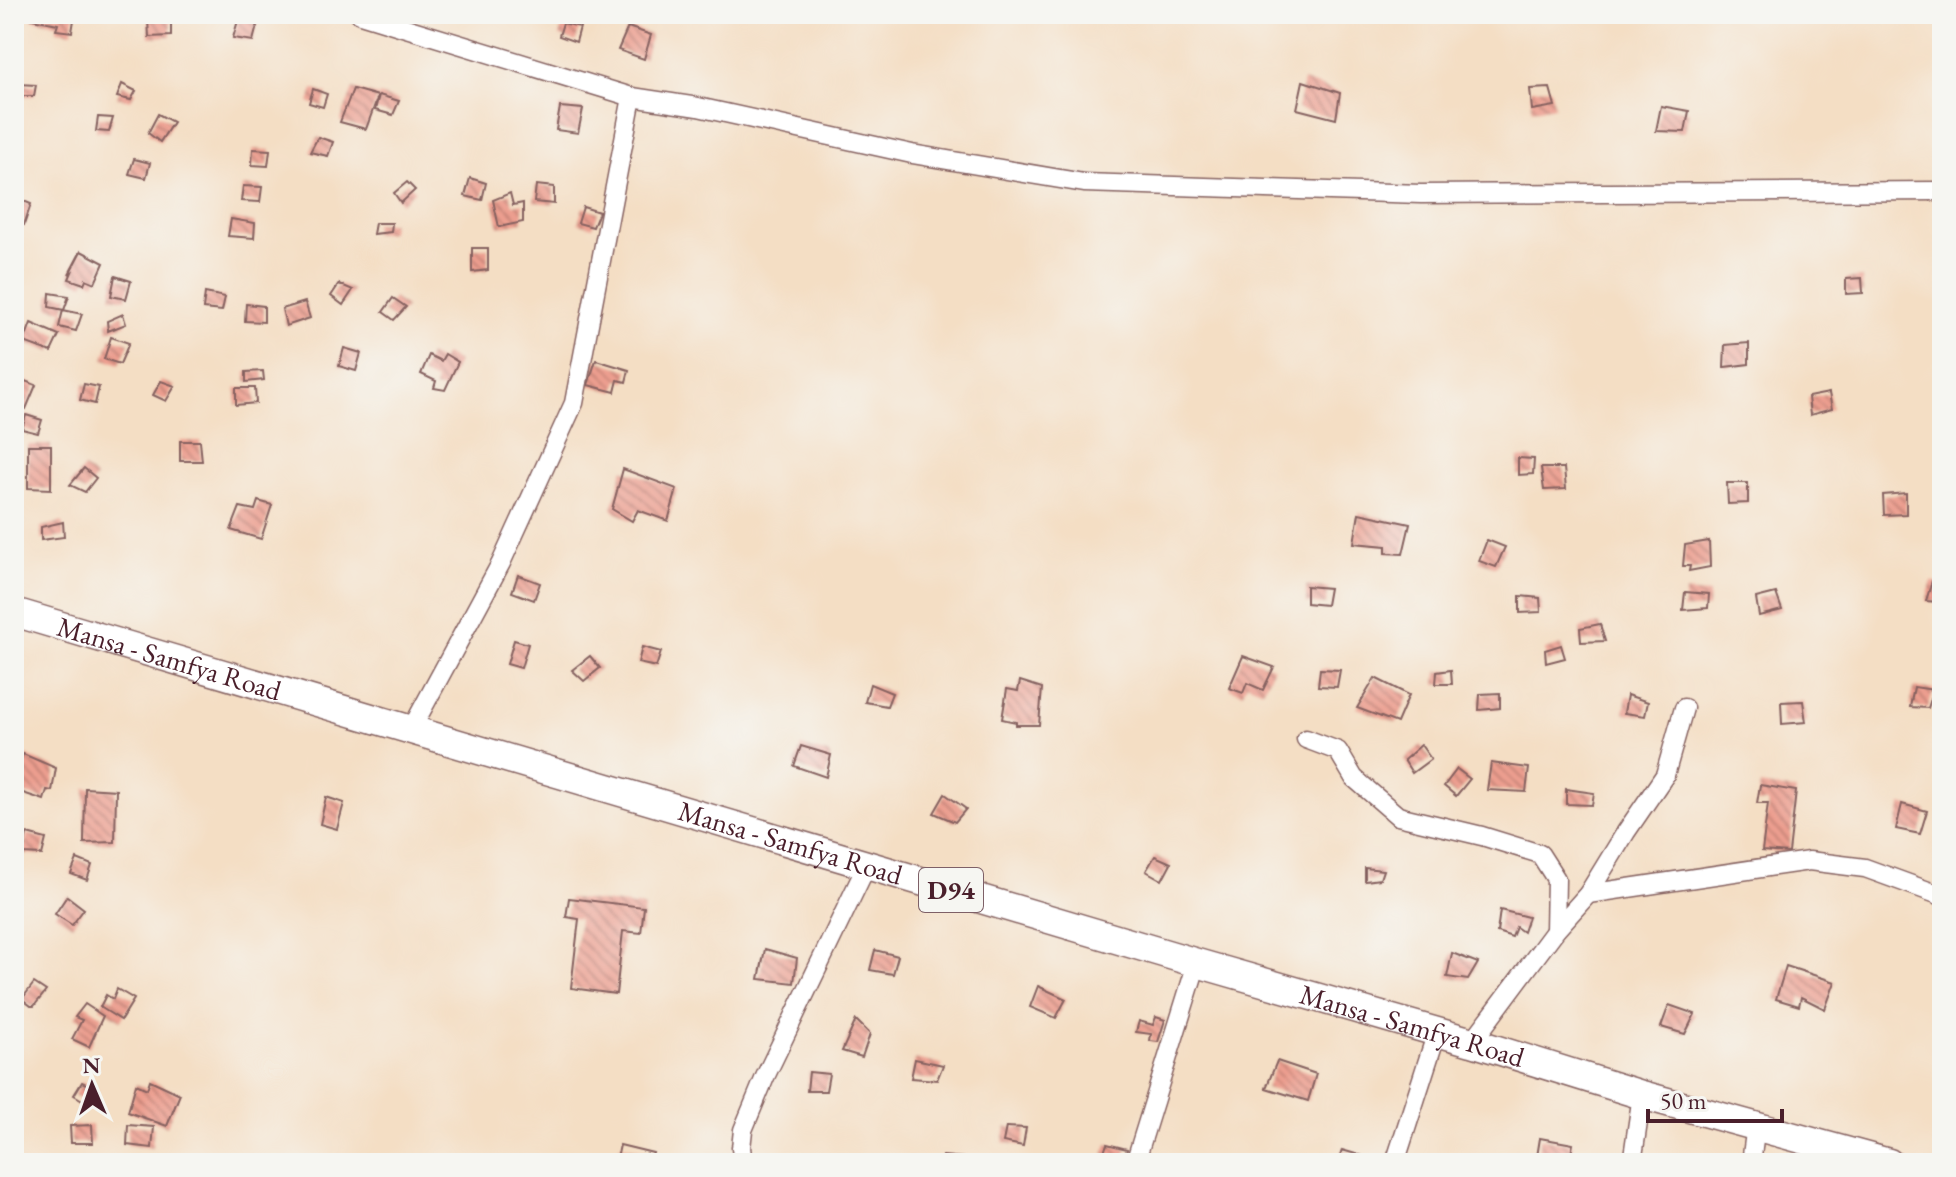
<svg xmlns="http://www.w3.org/2000/svg" width="1956" height="1177" viewBox="0 0 1956 1177" font-family="'EB Garamond',serif">
  <style>
    .building { fill: url(#building-back-hatch) }
    .lines { fill: none; stroke-linecap: round; stroke-linejoin: round }
    .minor-casing { stroke: #866261; stroke-width: 21 }
    .primary-casing { stroke: #866261; stroke-width: 31 }
    .minor { stroke: #fff; stroke-width: 18 }
    .primary { stroke: #fff; stroke-width: 28 }
    .labels { text-anchor: middle; dominant-baseline: central; stroke-width: 6; stroke-linejoin: round; paint-order: stroke }
    .shield { fill: #f6f6f2; stroke: #7e6067; stroke-width: 2 }
    .shield-label { font-size: 26px; font-weight: bold; fill: #4a1f2b }
    .street-label { font-size: 28px; fill: #4a1f2b; stroke: #f6f6f2 }
  </style>
  <defs>
    <pattern id="building-back-hatch" width="6" height="6" patternUnits="userSpaceOnUse" patternTransform="scale(2)"><rect width="6" height="6" fill="#ec9e8f"/><path d="M-1 5l2 2M0 0l6 6M5-1l2 2" fill="none" stroke="#c18075"/></pattern>
  </defs>
  <rect width="100%" height="100%" fill="#f6f6f2"/>
  <filter id="ink" filterUnits="userSpaceOnUse"><feTurbulence type="fractalNoise" baseFrequency=".0125" numOctaves="2"/><feDisplacementMap in="SourceGraphic" scale="16" xChannelSelector="R" yChannelSelector="G"/><feConvolveMatrix kernelMatrix="1 2 1 2 8 2 1 2 1" color-interpolation-filters="sRGB"/></filter>
  <filter id="wash" filterUnits="userSpaceOnUse"><feTurbulence type="fractalNoise" baseFrequency=".006" numOctaves="4" result="noise"/><feDisplacementMap in="SourceGraphic" scale="32" xChannelSelector="R" yChannelSelector="G"/><feGaussianBlur stdDeviation="1.8" result="paint"/><feColorMatrix in="noise" values="0 0 0 0 0 0 0 0 0 0 0 0 0 0 0 0 0 1.4 0 .05"/><feComposite in="paint" operator="in"/></filter>
  <g filter="url(#wash)">
    <rect width="100%" height="100%" fill="#f4dec4"/>
    <g id="blocks">
      <g class="building">
        <path d="M33 14H75L72 32 56 30 58 24 32 19Z"/>
        <path d="M239 17 258 22 253 41 233 38Z"/>
        <path d="M148 19 171 20V36L149 37Z"/>
        <path d="M563 23 580 27 576 42 559 36Z"/>
        <path d="M628 27 651 35 644 59 618 50Z"/>
        <path d="M1303 81 1340 93 1336 119 1297 109Z"/>
        <path d="M18 84 36 85 34 96H17Z"/>
        <path d="M122 84 136 91 131 100 117 97Z"/>
        <path d="M1550 88 1555 106 1532 110 1530 89Z"/>
        <path d="M313 89 327 94 323 107 309 103Z"/>
        <path d="M353 89 378 96 366 129 340 122Z"/>
        <path d="M379 95 399 101 393 115 375 110Z"/>
        <path d="M1661 106 1689 111 1685 132 1656 131Z"/>
        <path d="M560 107 583 109 578 133 556 130Z"/>
        <path d="M158 114 173 122 160 142 148 133Z"/>
        <path d="M98 117 113 118 109 132 96 131Z"/>
        <path d="M318 137 333 142 328 156 310 152Z"/>
        <path d="M253 149 270 150 268 166 252 165Z"/>
        <path d="M134 159 150 163 146 178 129 174Z"/>
        <path d="M470 178 486 183 482 200 465 196Z"/>
        <path d="M407 182 415 190 401 203 394 193Z"/>
        <path d="M536 185 554 187V204L534 202Z"/>
        <path d="M243 186 262 187 260 202 241 201Z"/>
        <path d="M510 193 513 205 523 203V222L499 227 493 200Z"/>
        <path d="M14 197 31 204 24 225 14 222Z"/>
        <path d="M583 207 599 212 593 227 578 223Z"/>
        <path d="M231 219 255 223 254 238 228 236Z"/>
        <path d="M375 223H392L391 232 373 234Z"/>
        <path d="M472 248H488V270L472 272Z"/>
        <path d="M81 251 104 263 95 283 86 279 84 284 69 279 72 272 69 274Z"/>
        <path d="M115 276 131 281 126 299 111 296Z"/>
        <path d="M1862 278 1863 293 1846 294V279Z"/>
        <path d="M339 284 353 290 343 305 331 296Z"/>
        <path d="M50 293 69 296 64 310 49 307Z"/>
        <path d="M205 293 225 297 222 311 203 309Z"/>
        <path d="M393 298 406 307 394 320 383 312Z"/>
        <path d="M305 302 310 318 286 326 282 309Z"/>
        <path d="M246 304 264 306V322L245 321Z"/>
        <path d="M63 310 82 314 76 331 59 327Z"/>
        <path d="M123 314 126 324 108 331 107 321Z"/>
        <path d="M31 323 59 335 51 352 24 342Z"/>
        <path d="M111 337 129 343 120 364 104 359Z"/>
        <path d="M1749 343V364L1724 367 1725 345Z"/>
        <path d="M344 348 361 353 356 371 339 366Z"/>
        <path d="M445 354 458 362 445 390 434 388 436 381 421 374 429 355 441 361Z"/>
        <path d="M596 360 629 370 626 382 618 380 615 392 588 385Z"/>
        <path d="M263 371 264 380 246 382V372Z"/>
        <path d="M14 377 36 385 26 409 14 403Z"/>
        <path d="M161 381 175 386 166 401 153 395Z"/>
        <path d="M84 384 99 387 95 404 80 400Z"/>
        <path d="M236 388H255L256 403 236 405Z"/>
        <path d="M1829 393 1832 409 1810 415 1808 397Z"/>
        <path d="M26 415 42 420 38 433 22 429Z"/>
        <path d="M180 441H200L202 461H180Z"/>
        <path d="M28 445H51V489L28 488Z"/>
        <path d="M1518 458 1534 459 1533 474 1518 475Z"/>
        <path d="M84 468 96 478 85 492 70 485Z"/>
        <path d="M1541 468H1564L1566 489 1544 490Z"/>
        <path d="M623 469 677 489 668 521 638 510 632 521 612 509Z"/>
        <path d="M1727 483H1748V503L1728 504Z"/>
        <path d="M1906 493V514L1884 515 1883 495Z"/>
        <path d="M258 501 272 505 261 539 231 530 240 507 255 510Z"/>
        <path d="M1359 513 1410 524 1403 554 1386 553V546L1354 543Z"/>
        <path d="M63 522 64 537 41 540V527Z"/>
        <path d="M1487 540 1505 547 1496 567 1479 561Z"/>
        <path d="M1709 541 1710 567 1689 571 1690 566H1683L1685 545Z"/>
        <path d="M518 575 540 583 534 600 512 592Z"/>
        <path d="M1932 581 1942 584V609L1939 610V602L1926 601Z"/>
        <path d="M1306 586 1329 588 1326 605 1306 603Z"/>
        <path d="M1685 592 1709 594 1708 608 1683 610Z"/>
        <path d="M1776 593 1782 610 1759 616 1756 598Z"/>
        <path d="M1520 596 1540 598 1541 612 1520 613Z"/>
        <path d="M1600 624 1605 641 1581 642 1580 628Z"/>
        <path d="M514 640 528 644 521 668 507 664Z"/>
        <path d="M1561 645 1565 658 1546 663 1545 650Z"/>
        <path d="M642 647 661 652 656 667 638 663Z"/>
        <path d="M590 656 600 668 584 681 572 670Z"/>
        <path d="M1243 656 1274 667 1263 690 1247 683 1243 693 1229 688Z"/>
        <path d="M1320 669 1340 670 1337 687 1318 686Z"/>
        <path d="M1451 670 1452 684H1436L1437 672Z"/>
        <path d="M1375 678 1409 695 1397 723 1357 708Z"/>
        <path d="M1020 681 1042 688 1039 725H1016V722L1002 719 1007 689 1018 691Z"/>
        <path d="M870 684 892 693 887 706 865 702Z"/>
        <path d="M1914 687 1934 690 1928 708 1910 707Z"/>
        <path d="M1500 693V708L1479 710 1480 694Z"/>
        <path d="M1627 695 1648 702 1645 716 1624 713Z"/>
        <path d="M1803 701 1806 722 1782 724 1781 702Z"/>
        <path d="M1421 745 1431 759 1412 773 1404 760Z"/>
        <path d="M801 746 831 755 826 777 794 766Z"/>
        <path d="M23 754 56 768 52 791 47 790 44 800 14 790V774L19 758 21 759Z"/>
        <path d="M1491 763 1529 768 1526 792 1487 790Z"/>
        <path d="M1457 769 1470 779 1456 796 1444 786Z"/>
        <path d="M1760 785 1796 791 1789 853 1762 851 1768 803H1757Z"/>
        <path d="M85 788 116 790 115 842 84 843Z"/>
        <path d="M1566 789 1594 793 1592 805 1566 804Z"/>
        <path d="M945 794 966 809 955 822 934 813Z"/>
        <path d="M326 797 344 803 337 829 320 824Z"/>
        <path d="M1902 804 1927 811 1920 834 1896 829Z"/>
        <path d="M27 834 46 839 42 855 23 854Z"/>
        <path d="M1155 856 1171 863 1162 880 1146 871Z"/>
        <path d="M77 859 92 865 87 880 71 874Z"/>
        <path d="M1365 868 1383 870 1380 879 1365 881Z"/>
        <path d="M67 896 84 909 72 925 55 914Z"/>
        <path d="M569 898 644 907 641 933 623 931 616 994 571 988 579 919 566 917Z"/>
        <path d="M1500 910 1528 917 1523 932 1516 927 1512 937 1497 932Z"/>
        <path d="M765 949 797 958 794 983 759 979Z"/>
        <path d="M875 950 898 956 893 974 870 970Z"/>
        <path d="M1452 953 1478 963 1468 980 1447 977Z"/>
        <path d="M1786 966 1835 982 1825 1009 1801 997 1799 1006 1776 999Z"/>
        <path d="M34 983 46 991 34 1006H31L22 999Z"/>
        <path d="M1038 986 1066 999 1056 1018 1030 1007Z"/>
        <path d="M117 989 134 999 121 1020 100 1007 106 995 113 999Z"/>
        <path d="M85 1004 103 1016 89 1047 72 1039 82 1020 75 1017Z"/>
        <path d="M1669 1005 1695 1014 1685 1034 1661 1027Z"/>
        <path d="M1156 1017 1165 1020 1158 1042 1150 1041 1151 1034 1136 1032 1139 1021 1153 1025Z"/>
        <path d="M856 1020 870 1034 862 1057 842 1051Z"/>
        <path d="M915 1059 943 1065 937 1080 911 1078Z"/>
        <path d="M1277 1061 1316 1074 1308 1101 1266 1088Z"/>
        <path d="M809 1072 829 1074 826 1091H807Z"/>
        <path d="M150 1080 180 1094 167 1126 128 1112 136 1084 147 1089Z"/>
        <path d="M82 1082 98 1090 89 1104 74 1095Z"/>
        <path d="M92 1125 93 1143H71L70 1126Z"/>
        <path d="M128 1125 154 1127 152 1148 127 1145Z"/>
        <path d="M1006 1127 1026 1128 1023 1146 1003 1142Z"/>
        <path d="M1540 1138 1573 1144 1569 1163H1536Z"/>
        <path d="M1107 1144 1127 1149 1124 1160 1103 1155Z"/>
        <path d="M620 1145 653 1153 650 1163H616Z"/>
        <path d="M1342 1150 1366 1157 1364 1163H1338Z"/>
        <path d="M943 1156 974 1159 973 1163H942Z"/>
      </g>
    </g>
  </g>
  <g filter="url(#ink)">
    <use href="#blocks" fill-opacity="0" stroke="#866261" stroke-width="2"/>
    <g class="lines">
      <g class="minor-casing">
        <g id="minor">
          <path d="M360 14 632 97 698 107 912 154 1084 183 1421 194 1942 191"/>
          <path d="M412 728 501 563 574 403 632 97"/>
          <path d="M1306 739 1338 751 1354 778 1398 816 1482 836 1540 854 1556 879 1555 931"/>
          <path d="M1588 894 1809 861 1865 868 1942 896"/>
          <path d="M1472 1042 1555 931 1588 894 1626 832 1665 775 1684 708"/>
          <path d="M743 1163 741 1148 743 1130 765 1077 867 865"/>
          <path d="M1135 1163 1197 963"/>
          <path d="M1395 1163 1437 1032"/>
          <path d="M1632 1163 1642 1095"/>
          <path d="M1751 1163 1756 1125"/>
        </g>
      </g>
      <g class="primary-casing">
        <g id="primary">
          <path id="s1" d="M14 612 1197 963 1472 1042 1642 1095 1889 1163"/>
        </g>
      </g>
      <use href="#minor" class="minor"/>
      <use href="#primary" class="primary"/>
    </g>
  </g>
  <g class="labels">
    <rect class="shield" x="919" y="868" width="64" height="44" rx="6"/>
    <g class="shield-label">
      <text x="951" y="890">D94</text>
    </g>
    <g class="street-label">
      <text stroke="none"><textPath href="#s1" startOffset="162">Mansa - Samfya Road</textPath></text>
      <text stroke="none"><textPath href="#s1" startOffset="810">Mansa - Samfya Road</textPath></text>
      <text stroke="none"><textPath href="#s1" startOffset="1458">Mansa - Samfya Road</textPath></text>
    </g>
  </g>
  <rect width="1956" height="1177" fill="none" stroke="#f6f6f2" stroke-width="48"/>
  <g transform="translate(92 1085) rotate(358)" stroke="#f6f6f2" stroke-width="6" paint-order="stroke">
  <path d="M0-6L14 30L0 20L-14 30Z" fill="#4a1f2b"/>
  <text y="-12" font-size="22" font-weight="bold" text-anchor="middle" fill="#4a1f2b">N</text>
  </g>
  <path d="M1648 1109v12h134v-12" fill="none" stroke="#4a1f2b" stroke-width="4"/>
  <text x="1660" y="1109" font-size="24" fill="#4a1f2b" stroke="#f6f6f2" stroke-width="6" paint-order="stroke">50 m</text>
</svg>
